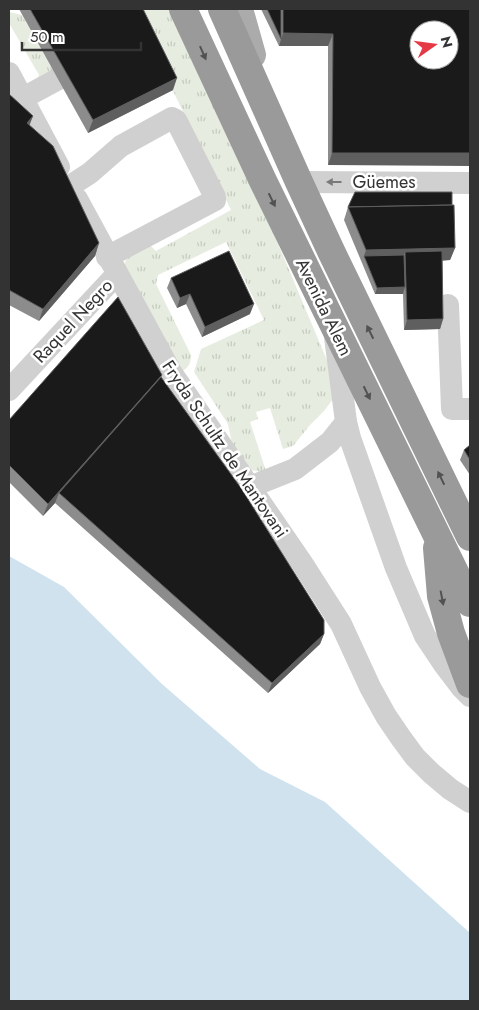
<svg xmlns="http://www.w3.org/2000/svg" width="479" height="1010" viewBox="0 0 479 1010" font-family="Jost,sans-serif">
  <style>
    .grass { fill: url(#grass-tufts) }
    .water { fill: #cfe2ee }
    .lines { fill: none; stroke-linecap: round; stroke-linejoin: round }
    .minor { stroke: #d0d0d0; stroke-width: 22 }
    .major { stroke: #ababab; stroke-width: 28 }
    .highway { stroke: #9a9a9a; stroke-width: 28 }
    .wall { fill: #8c8c8c }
    .shaded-wall { fill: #5f5f5f }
    .building { fill: #1a1a1a; stroke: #5f5f5f; fill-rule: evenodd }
    .oneway { fill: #525252 }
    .oneway2 { fill: #7a7a7a }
    .labels { text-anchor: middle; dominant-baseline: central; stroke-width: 5; stroke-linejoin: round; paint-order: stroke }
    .street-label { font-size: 18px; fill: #333; stroke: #fff }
  </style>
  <defs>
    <pattern id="grass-tufts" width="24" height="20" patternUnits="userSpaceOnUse" patternTransform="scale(1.25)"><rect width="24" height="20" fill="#e6ecdf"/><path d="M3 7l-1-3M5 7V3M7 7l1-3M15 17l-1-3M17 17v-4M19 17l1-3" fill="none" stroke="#c6cbc0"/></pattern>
  </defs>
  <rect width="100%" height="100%" fill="#fff"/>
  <g class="grass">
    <path d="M133 9H172L263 208 329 365 333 399 324 411 310 425 293 446 283 449 270 408 256 412 258 419 250 422 266 471 261 472 251 470 232 444 228 424 194 372 201 349 264 320 226 242 158 275 156 284 191 355C191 362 189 368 182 371L124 270 126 258 146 241 156 251 231 210Z"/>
    <path d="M9 12 22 15 56 76 34 86 39 75 9 23Z"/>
  </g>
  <path class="water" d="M9 556 64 587 162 684 260 769 325 802 470 933V1001H9Z"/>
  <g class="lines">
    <g class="minor">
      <path d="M9 73 59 167"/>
      <path d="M23 98 62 77"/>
      <path d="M299 182 470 183"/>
      <path d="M70 186 90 173 121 146 172 118 176 120 215 197V200L107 257"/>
      <path d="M77 199 171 372 302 563 341 624 370 687 386 716 401 738 415 757 431 773 450 789 470 802"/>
      <path d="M448 305 452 409H470"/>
      <path d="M335 337 346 422 350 438 396 568 425 636 443 663 462 688 470 696"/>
      <path d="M9 390 117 274"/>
      <path d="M250 487 295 469 330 442 346 422"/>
    </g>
    <path class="major" d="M239 9 252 55"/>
    <g class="highway">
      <path d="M183 9 263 181 470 603"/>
      <path d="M222 9 299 182 331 251 470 537"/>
      <path d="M437 548 441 596 451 633 470 684"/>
    </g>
  </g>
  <g class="wall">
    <path d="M19 9H143L173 90 88 133Z"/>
    <path d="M261 9H470L328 165V46H279Z"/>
    <path d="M9 94 33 116 29 125 99 243 95 256 39 321 9 305Z"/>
    <path d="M348 207 455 248 450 260 442 261 443 319 440 329 404 330 403 294H375L344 220Z"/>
    <path d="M171 278 250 314 202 337 186 304 177 308 167 288Z"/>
    <path d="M161 377 324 634 320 644 268 693 55 503 43 516 9 482V420Z"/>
    <path d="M470 445V475L460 460 464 450Z"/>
  </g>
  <g class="shaded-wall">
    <path d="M283 33 333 34 328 46H279Z"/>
    <path d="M177 78 173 90 88 133 93 120Z"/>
    <path d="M33 116 28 129 27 123Z"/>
    <path d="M332 153H470V166L328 165Z"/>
    <path d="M99 243 95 256 39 321 43 309Z"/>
    <path d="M455 248 450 260 406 261 405 252 402 261 364 256 366 250Z"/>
    <path d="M405 287 403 294H375L377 288Z"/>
    <path d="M190 294 186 304 177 308 180 298Z"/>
    <path d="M254 304 250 314 202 337 205 327Z"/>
    <path d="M443 319 440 329 404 330 407 320Z"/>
    <path d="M162 375 158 387 59 493 55 503 43 516 48 504Z"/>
    <path d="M324 634 320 644 268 693 272 683Z"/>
  </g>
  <g class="building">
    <path d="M30 9H143L177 78 93 120Z"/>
    <path d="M267 9H281V39Z"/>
    <path d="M283 9H470V153H332L333 34 283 33ZM419 30H449V60H419Z"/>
    <path d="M9 94 33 116 27 123 53 146 99 243 43 309 9 290Z"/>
    <path d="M355 192H452V205L348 207Z"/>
    <path d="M454 205 455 248 366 250 348 207Z"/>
    <path d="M229 251 254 304 205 327 190 294 180 298 171 278Z"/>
    <path d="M442 251 443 319 407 320 405 252Z"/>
    <path d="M404 255 405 287 377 288 364 256Z"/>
    <path d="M118 297 162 375 48 504 9 465V420Z"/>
    <path d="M161 377 241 488 324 620V634L272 683 59 493Z"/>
    <path d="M470 445V460L464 450Z"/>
  </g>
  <defs><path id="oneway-solid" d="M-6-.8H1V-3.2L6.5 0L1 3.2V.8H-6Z" transform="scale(1.25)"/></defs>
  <g class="oneway">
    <use href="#oneway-solid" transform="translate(203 53) rotate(66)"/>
    <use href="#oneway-solid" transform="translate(272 200) rotate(64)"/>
    <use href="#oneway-solid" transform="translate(370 332) rotate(-116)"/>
    <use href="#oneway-solid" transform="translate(367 393) rotate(64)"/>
    <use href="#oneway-solid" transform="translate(441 478) rotate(-116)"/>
    <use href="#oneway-solid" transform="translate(442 598) rotate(79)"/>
  </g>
  <use class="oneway2" href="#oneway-solid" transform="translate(334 182) rotate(-180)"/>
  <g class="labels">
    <g class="street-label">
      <text x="384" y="182">Güemes</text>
      <text transform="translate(324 307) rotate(64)">Avenida Alem</text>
      <text transform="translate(73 321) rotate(-47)">Raquel Negro</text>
      <text transform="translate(225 449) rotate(56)">Fryda Schultz de Mantovani</text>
    </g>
  </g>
  <rect width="479" height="1010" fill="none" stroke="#333333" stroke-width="20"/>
  <g transform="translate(434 45) rotate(76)"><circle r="24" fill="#ffffff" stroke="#adadad"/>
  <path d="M0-4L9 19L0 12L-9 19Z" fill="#e63946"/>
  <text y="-8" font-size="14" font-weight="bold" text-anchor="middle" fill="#333333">N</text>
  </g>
  <path d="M22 42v8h119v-8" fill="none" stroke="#333333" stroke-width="2.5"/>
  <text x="30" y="42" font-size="15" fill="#333333" stroke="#ffffff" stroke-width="4" paint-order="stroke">50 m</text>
</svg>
